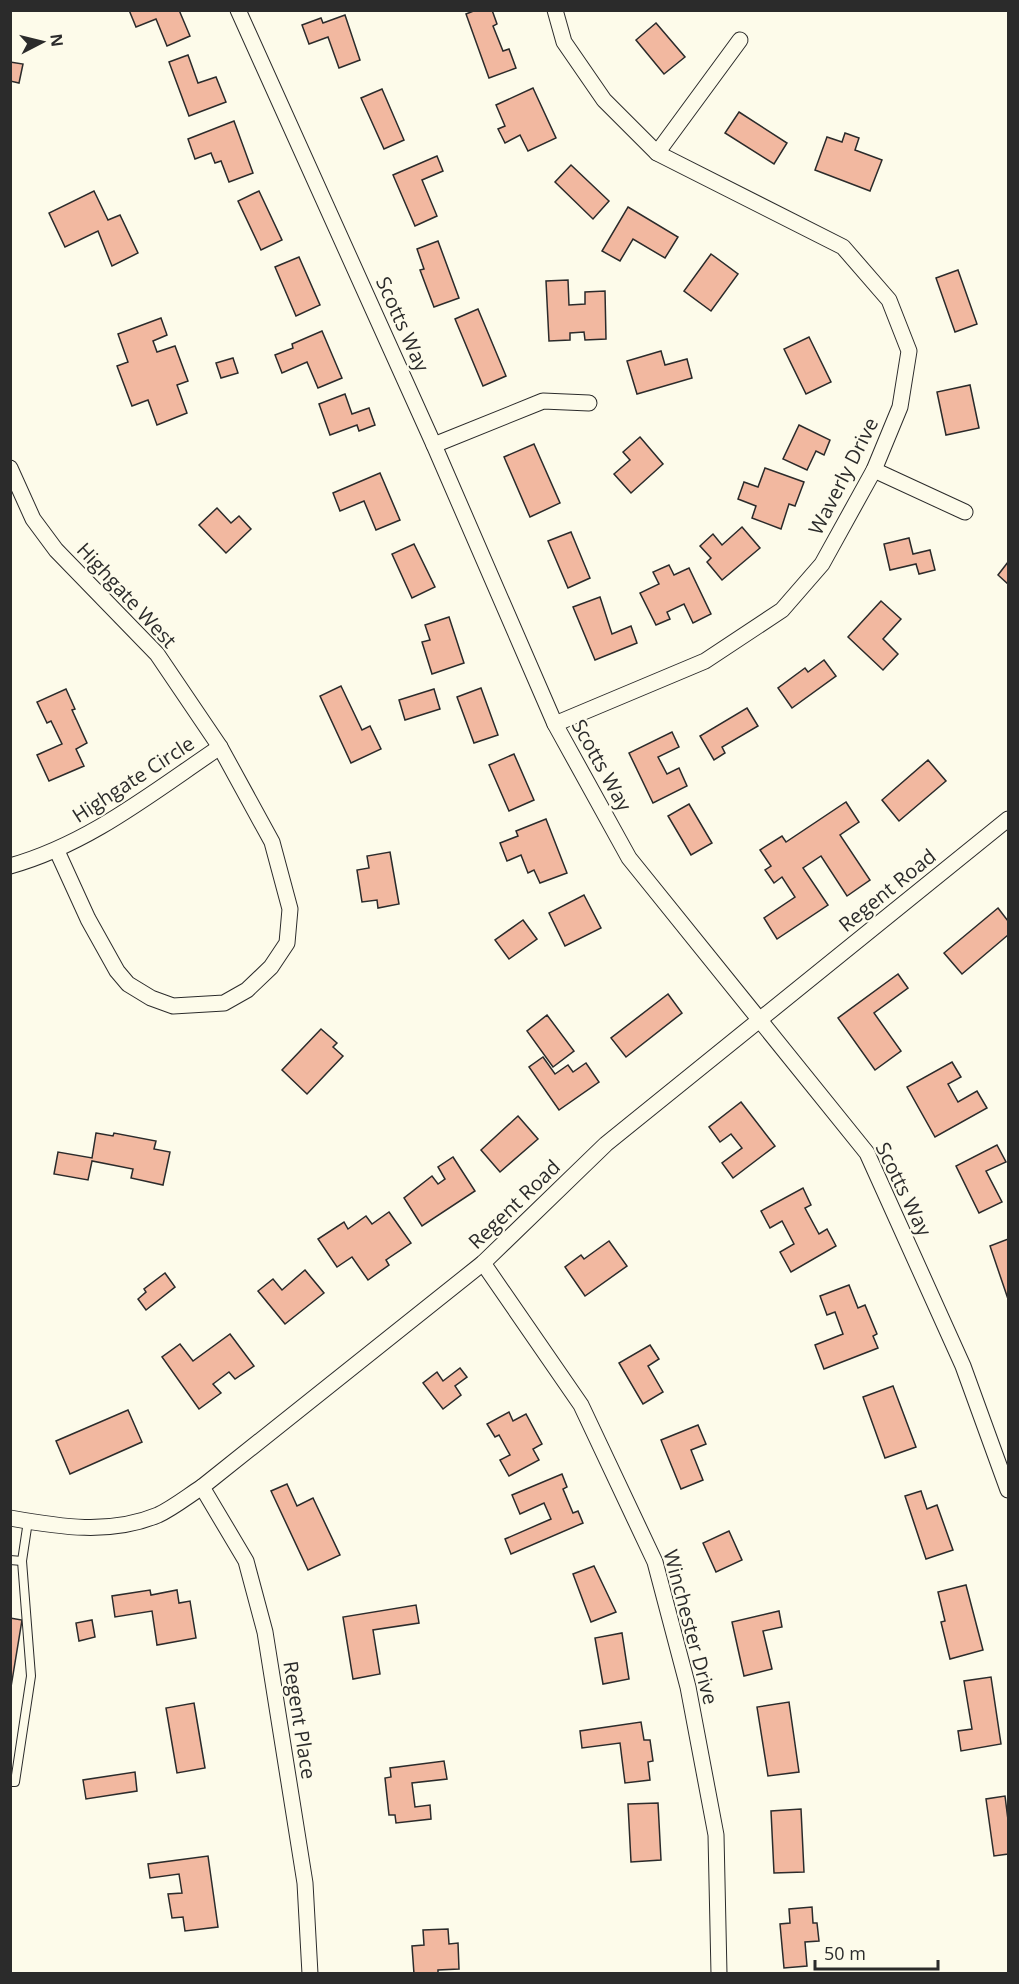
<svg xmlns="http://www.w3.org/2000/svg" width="1019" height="1984" viewBox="0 0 1019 1984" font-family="'Open Sans',sans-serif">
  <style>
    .building { fill: #f2b8a0; stroke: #2b2b2b; stroke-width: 1.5 }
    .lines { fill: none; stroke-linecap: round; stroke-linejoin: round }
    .service-casing { stroke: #2b2b2b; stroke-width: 10 }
    .minor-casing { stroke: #2b2b2b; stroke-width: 17 }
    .service { stroke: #fdfbea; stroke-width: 8 }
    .minor { stroke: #fdfbea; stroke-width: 15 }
    .labels { text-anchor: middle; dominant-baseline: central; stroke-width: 4.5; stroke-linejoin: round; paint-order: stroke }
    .street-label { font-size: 20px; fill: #2b2b2b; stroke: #fdfbea }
  </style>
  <rect width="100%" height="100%" fill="#fdfbea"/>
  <g class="building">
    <path d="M129 10H179L190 36 167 46 156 19 136 27Z"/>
    <path d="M476 10H492L497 24 493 26 503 51 509 49 516 68 489 78 466 14Z"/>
    <path d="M345 15 360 60 339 68 328 37 309 44 302 25 321 18 323 23Z"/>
    <path d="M656 23 685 57 664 74 636 40Z"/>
    <path d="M188 55 198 83 216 77 226 102 189 116 169 62Z"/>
    <path d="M10 62 23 64 19 83 10 81Z"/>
    <path d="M533 88 556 138 528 151 520 135 505 143 498 129 505 126 496 105Z"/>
    <path d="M382 89 404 140 384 149 361 98Z"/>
    <path d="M739 112 787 143 774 164 725 133Z"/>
    <path d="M234 121 253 173 229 182 221 161 215 163 211 153 195 159 188 139Z"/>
    <path d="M845 133 859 138 855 150 882 160 870 191 815 170 827 137 842 142Z"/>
    <path d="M437 156 443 171 422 180 437 216 415 226 393 175Z"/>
    <path d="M571 165 609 201 593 219 555 182Z"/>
    <path d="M94 191 108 220 120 215 138 253 112 266 98 231 65 247 49 213Z"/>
    <path d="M259 191 282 240 261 250 238 201Z"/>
    <path d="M628 207 678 237 665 258 633 239 620 261 602 251Z"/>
    <path d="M438 241 459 298 434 307 420 270 424 269 417 249Z"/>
    <path d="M711 254 738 274 711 311 684 291Z"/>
    <path d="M299 257 320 305 296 316 275 267Z"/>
    <path d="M958 270 977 324 955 332 936 278Z"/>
    <path d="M568 280 569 305 585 304V292L605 291 606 339 585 340 584 332 570 333V340L549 341 546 281Z"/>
    <path d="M478 309 506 376 483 386 455 319Z"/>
    <path d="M161 318 167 335 153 341 157 352 175 346 188 381 177 385 187 413 157 425 148 400 132 406 117 366 128 362 118 334Z"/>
    <path d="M322 331 342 378 318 388 307 362 282 373 275 355 293 348 292 344Z"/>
    <path d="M809 337 831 382 806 394 784 349Z"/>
    <path d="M661 351 665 365 687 359 692 378 637 394 627 361Z"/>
    <path d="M233 358 238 373 221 378 216 363Z"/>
    <path d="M970 385 979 428 946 435 937 392Z"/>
    <path d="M345 394 352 414 369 408 375 425 359 431 357 425 330 435 319 404Z"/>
    <path d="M799 425 830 440 824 455 816 451 807 470 783 459Z"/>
    <path d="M640 437 663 464 631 493 614 474 630 460 623 452Z"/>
    <path d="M534 444 560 503 530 517 504 457Z"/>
    <path d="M765 468 804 482 795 506 789 504 781 529 752 518 756 506 738 499 744 482 758 487Z"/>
    <path d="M380 473 400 520 376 530 364 501 340 511 333 493Z"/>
    <path d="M217 508 231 523 239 516 251 529 226 553 199 525Z"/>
    <path d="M742 527 760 548 722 580 707 562 711 558 700 546 713 534 722 545Z"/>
    <path d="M571 532 590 578 568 588 548 541Z"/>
    <path d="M909 538 913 554 930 550 935 570 919 574 916 564 890 570 884 544Z"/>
    <path d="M414 544 435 587 412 598 392 554Z"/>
    <path d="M1008 562V584L998 575Z"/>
    <path d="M669 565 674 575 689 568 711 614 693 623 684 604 667 612 670 619 656 625 640 593 659 584 653 572Z"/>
    <path d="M600 597 612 634 631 626 637 643 595 660 573 607Z"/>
    <path d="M881 601 901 619 883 639 898 654 883 670 848 637Z"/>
    <path d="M449 617 464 663 432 674 422 642 430 640 425 625Z"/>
    <path d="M824 660 836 676 792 708 778 688 805 668 808 672Z"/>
    <path d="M341 686 362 730 370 726 381 749 351 763 320 696Z"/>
    <path d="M481 688 498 735 474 743 457 697Z"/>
    <path d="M66 689 75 709 72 710 87 743 76 749 84 766 49 781 37 755 62 744 51 721 47 723 37 702Z"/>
    <path d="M434 689 440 709 405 720 399 700Z"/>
    <path d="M747 708 758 726 722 747 725 753 714 760 700 736Z"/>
    <path d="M672 732 679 747 658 757 667 774 679 768 687 786 653 803 629 753Z"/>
    <path d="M514 754 534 800 509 811 489 765Z"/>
    <path d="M928 760 946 781 899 821 882 800Z"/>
    <path d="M846 802 859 822 840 835 870 880 847 896 821 856 803 868 828 905 777 939 764 918 795 897 782 877 774 883 765 870 771 866 760 850 782 836 786 842Z"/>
    <path d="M689 804 712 843 691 855 668 816Z"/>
    <path d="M546 819 567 873 540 883 534 870 528 873 521 855 507 861 500 843 518 836 516 831Z"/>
    <path d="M390 852 399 904 378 908 377 900 362 902 357 870 369 868 367 856Z"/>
    <path d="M584 895 601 928 565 946 549 913Z"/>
    <path d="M998 908 1008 921V935L962 974 944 953Z"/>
    <path d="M523 920 537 939 509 959 495 940Z"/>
    <path d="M898 974 908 988 874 1013 901 1051 875 1070 838 1018Z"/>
    <path d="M668 994 682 1013 626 1057 611 1038Z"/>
    <path d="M547 1015 574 1051 553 1067 527 1031Z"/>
    <path d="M321 1029 337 1043 333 1047 343 1056 307 1094 282 1070Z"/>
    <path d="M543 1057 555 1074 568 1065 573 1072 586 1063 599 1082 559 1110 529 1067Z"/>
    <path d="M952 1062 961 1077 948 1084 958 1102 977 1091 987 1108 935 1137 907 1087Z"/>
    <path d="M741 1102 775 1146 733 1178 722 1163 742 1148 731 1134 720 1142 709 1127Z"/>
    <path d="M518 1116 538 1139 500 1172 481 1150Z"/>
    <path d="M96 1133 113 1136 114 1133 156 1141 154 1149 170 1152 163 1185 131 1178 133 1169 92 1161 88 1180 54 1174 58 1152 92 1158Z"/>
    <path d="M997 1145 1006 1162 986 1171 1002 1202 979 1213 956 1166Z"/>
    <path d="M453 1157 475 1191 422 1226 404 1198 432 1176 438 1184 445 1179 438 1167Z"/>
    <path d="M803 1188 811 1205 805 1208 819 1234 827 1229 836 1246 791 1272 780 1252 794 1244 782 1221 770 1228 761 1211Z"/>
    <path d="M389 1212 411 1243 386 1260 389 1265 368 1280 352 1257 337 1267 318 1239 344 1222 348 1229 366 1216 372 1224Z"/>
    <path d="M1008 1239V1299L990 1246Z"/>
    <path d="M609 1241 627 1266 585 1296 565 1267 581 1255 584 1259Z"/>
    <path d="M305 1270 324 1293 285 1324 258 1291 273 1279 282 1290Z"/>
    <path d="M165 1273 175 1287 146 1310 138 1299 146 1292 144 1289Z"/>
    <path d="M849 1285 858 1308 865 1305 877 1334 873 1336 878 1348 824 1369 815 1345 843 1334 835 1312 827 1315 820 1296Z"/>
    <path d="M230 1334 254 1366 235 1379 229 1372 213 1384 221 1393 199 1409 162 1357 180 1344 193 1361Z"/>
    <path d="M650 1345 659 1359 648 1366 663 1392 643 1404 619 1363Z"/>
    <path d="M460 1368 467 1377 455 1386 461 1395 443 1409 423 1383 437 1372 443 1381Z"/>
    <path d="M893 1386 916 1447 885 1458 863 1397Z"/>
    <path d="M128 1410 142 1442 70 1474 56 1441Z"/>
    <path d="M509 1412 513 1421 526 1414 542 1444 533 1449 539 1460 509 1476 500 1460 510 1455 499 1435 495 1437 487 1424Z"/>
    <path d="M698 1425 706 1444 691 1450 703 1480 681 1489 661 1440Z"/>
    <path d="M562 1474 567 1487 563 1489 573 1513 578 1511 583 1523 511 1554 505 1539 551 1519 544 1503 520 1514 512 1495Z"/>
    <path d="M287 1484 297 1506 313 1498 340 1555 308 1570 271 1491Z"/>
    <path d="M921 1491 927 1509 937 1505 953 1550 926 1559 905 1496Z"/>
    <path d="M729 1531 742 1560 716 1572 703 1543Z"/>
    <path d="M594 1566 616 1612 591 1622 573 1574Z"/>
    <path d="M966 1585 983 1650 950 1659 941 1622 945 1621 938 1592Z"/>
    <path d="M150 1590 151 1595 177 1590 179 1603 190 1601 196 1638 157 1645 152 1611 115 1617 112 1596Z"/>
    <path d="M416 1605 419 1623 373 1630 380 1674 353 1679 343 1617Z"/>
    <path d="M779 1611 782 1627 763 1631 772 1669 744 1676 732 1622Z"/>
    <path d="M10 1618 22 1620 10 1693Z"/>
    <path d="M92 1620 95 1637 79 1641 76 1623Z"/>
    <path d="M622 1633 629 1679 603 1684 595 1638Z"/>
    <path d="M991 1677 1001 1744 961 1751 958 1731 972 1729 964 1681Z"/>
    <path d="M789 1702 799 1772 768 1776 757 1707Z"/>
    <path d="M194 1703 205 1768 177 1773 166 1708Z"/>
    <path d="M641 1722 644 1740H650L653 1761 648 1762 650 1780 625 1783 620 1743 582 1748 580 1731Z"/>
    <path d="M444 1761 447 1779 412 1783 415 1807 430 1805 431 1819 396 1823 395 1815H389L385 1778 391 1777 390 1768Z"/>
    <path d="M135 1772 137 1791 86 1799 83 1780Z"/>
    <path d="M1005 1796 1008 1820V1854L994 1856 986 1799Z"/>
    <path d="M658 1803 661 1860 631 1862 628 1804Z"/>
    <path d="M801 1809 804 1872 774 1873 771 1811Z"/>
    <path d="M208 1856 218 1927 185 1931 183 1917 172 1918 168 1894 182 1893 179 1874 150 1878 148 1864Z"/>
    <path d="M812 1907 813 1923H817L819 1941 805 1942 807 1966 784 1968 780 1924 790 1923 789 1909Z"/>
    <path d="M448 1929 449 1944 458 1943 459 1969 438 1970V1974H414L412 1946 424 1945 423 1930Z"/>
  </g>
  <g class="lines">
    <g class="service-casing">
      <g id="service">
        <path d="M10 1560 22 1561"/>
        <path d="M10 1782H15L31 1676 22 1561 28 1521"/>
      </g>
    </g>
    <g class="minor-casing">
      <g id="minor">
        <path d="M238 10 434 445 555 724 629 858 867 1153 963 1366 1008 1490"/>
        <path d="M555 10 564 42 604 100 657 153 843 247 889 300 909 351 900 407 874 470 822 564 782 610 705 661 555 724"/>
        <path d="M657 153 740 40"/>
        <path d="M434 445 543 401 589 403"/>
        <path d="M10 468 33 519 56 550 157 654 220 747 272 842 290 909 287 943 271 967 247 990 224 1003 173 1006 151 998 128 984 117 971 88 919 57 851"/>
        <path d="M874 470 965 512"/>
        <path d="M10 866C89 844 153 792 220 747"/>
        <path d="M483 1263 581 1405 655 1562 688 1687 716 1835 719 1974"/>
        <path d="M202 1487 246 1561 265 1632 305 1883 310 1974"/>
        <path d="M10 1518C60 1527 110 1535 158 1515 173 1508 188 1496 202 1487L483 1263 606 1144 1008 819"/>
      </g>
    </g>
    <use href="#service" class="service"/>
    <use href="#minor" class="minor"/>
  </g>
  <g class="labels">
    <g class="street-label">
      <text transform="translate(403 324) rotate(66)">Scotts Way</text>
      <text transform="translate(843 476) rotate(-63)">Waverly Drive</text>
      <text transform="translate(127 595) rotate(47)">Highgate West</text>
      <text transform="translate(602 765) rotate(61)">Scotts Way</text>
      <text transform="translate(133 779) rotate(-33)">Highgate Circle</text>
      <text transform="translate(887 890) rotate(-39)">Regent Road</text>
      <text transform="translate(904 1189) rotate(64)">Scotts Way</text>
      <text transform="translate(514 1204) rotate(-44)">Regent Road</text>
      <text transform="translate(691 1627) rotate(75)">Winchester Drive</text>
      <text transform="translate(300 1720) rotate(81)">Regent Place</text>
    </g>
  </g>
  <rect width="1019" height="1984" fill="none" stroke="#2b2b2b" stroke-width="24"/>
  <g transform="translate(42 42) rotate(83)" stroke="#fdfbea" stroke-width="4.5" paint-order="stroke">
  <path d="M0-4.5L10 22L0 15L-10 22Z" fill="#2b2b2b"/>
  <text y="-9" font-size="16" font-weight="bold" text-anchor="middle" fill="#2b2b2b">N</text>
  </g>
  <path d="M815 1960v9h123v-9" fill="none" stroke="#2b2b2b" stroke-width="3"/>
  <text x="824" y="1960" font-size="18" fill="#2b2b2b" stroke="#fdfbea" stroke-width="4.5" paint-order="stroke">50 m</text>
</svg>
